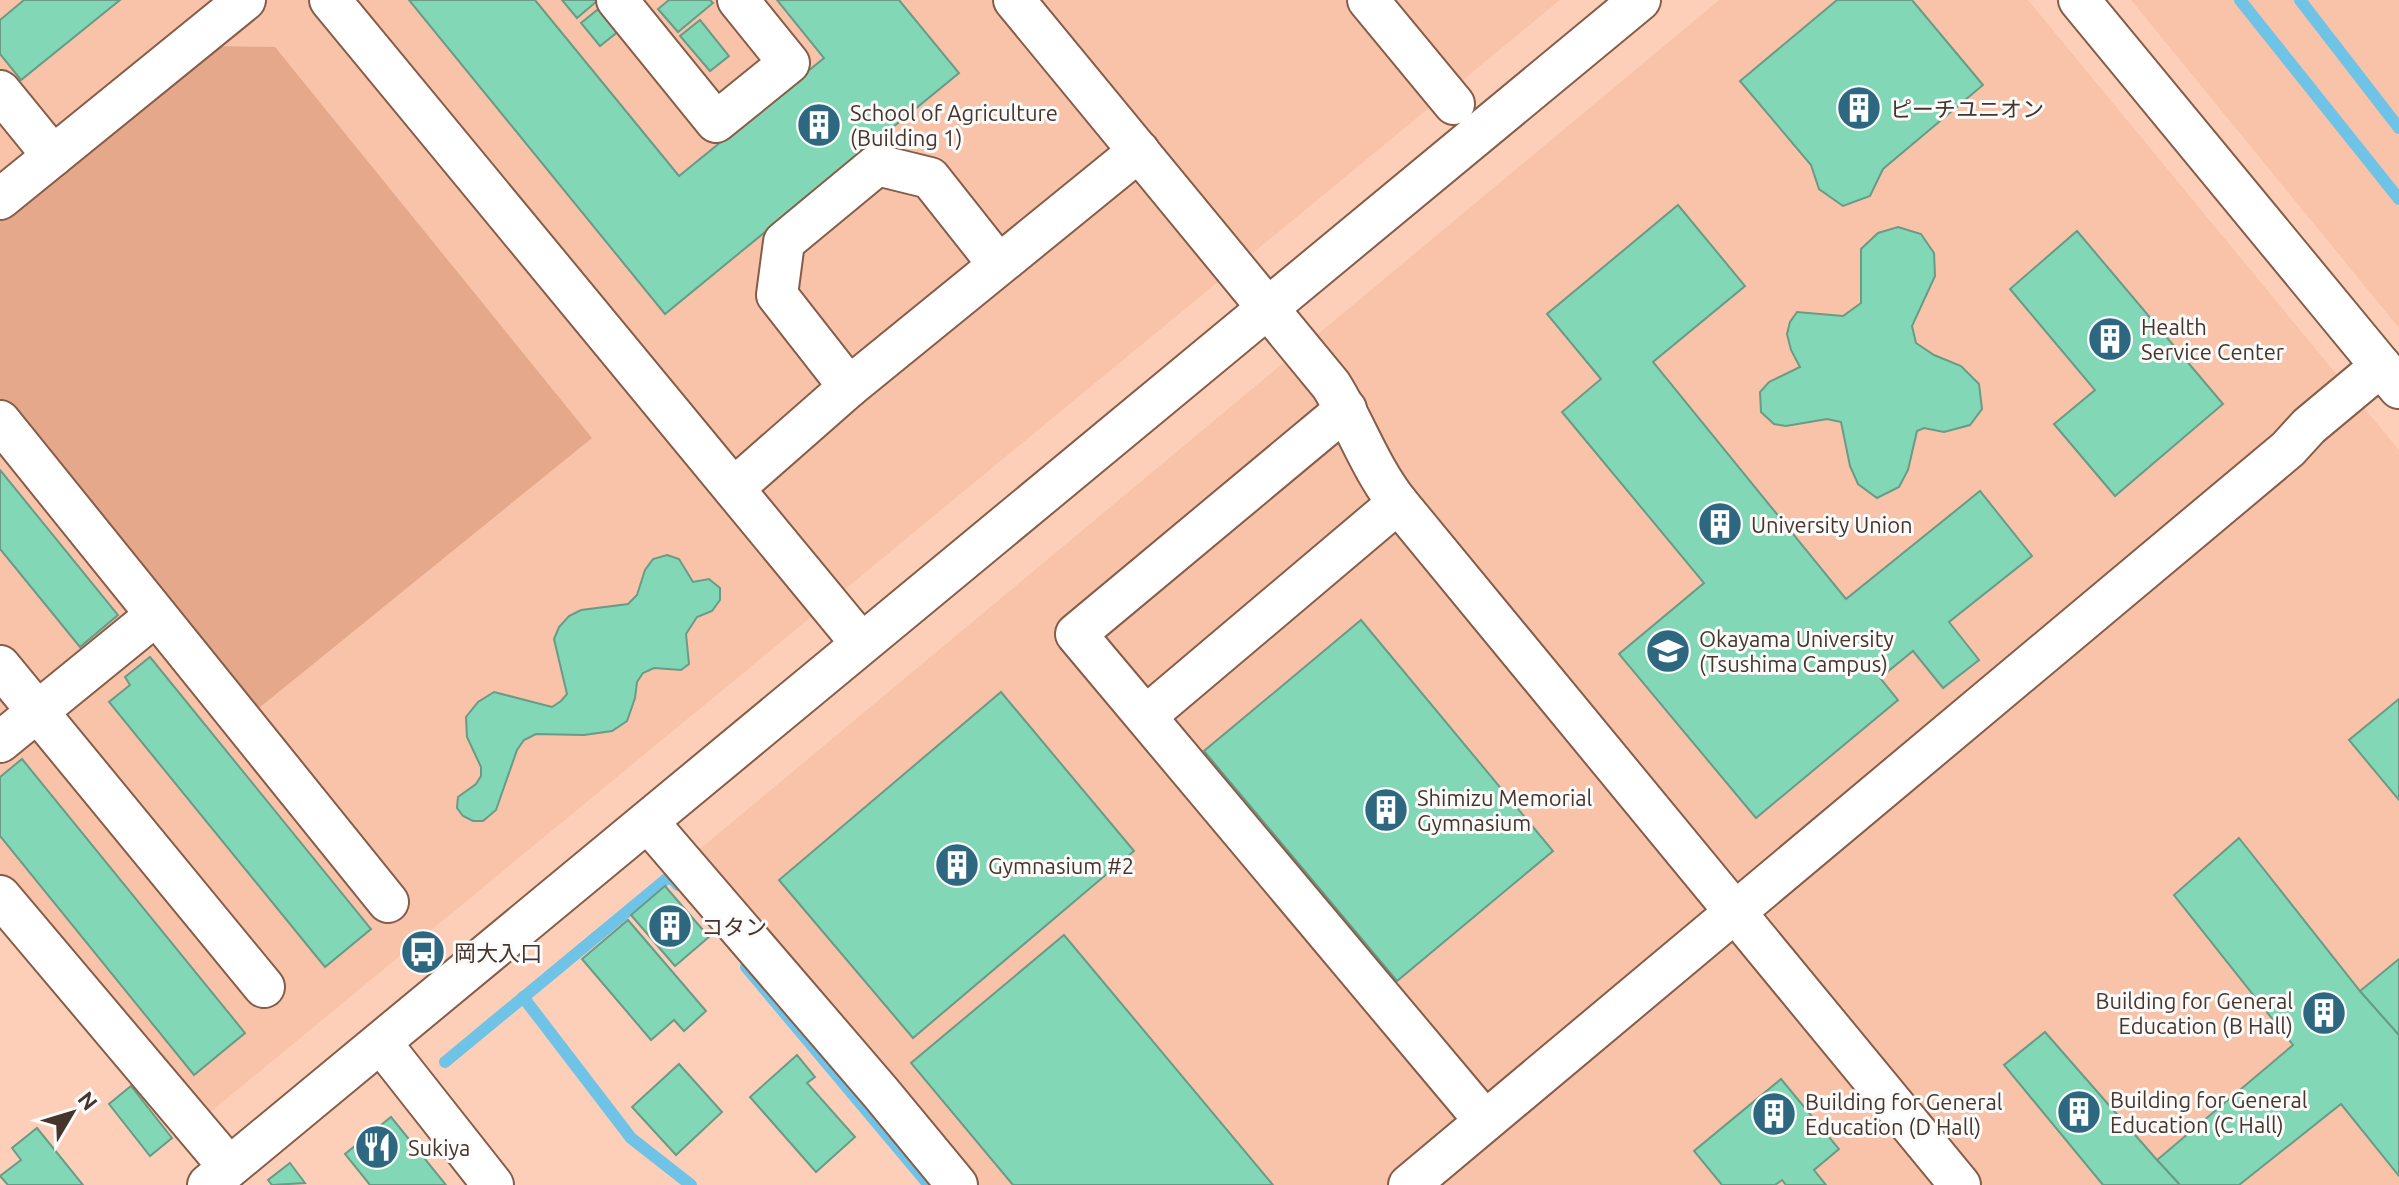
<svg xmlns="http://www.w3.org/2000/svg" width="2399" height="1185" viewBox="0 0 2399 1185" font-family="Ubuntu,'Noto Sans JP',sans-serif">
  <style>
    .built { fill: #f8c3a8 }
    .green { fill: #e6a88a }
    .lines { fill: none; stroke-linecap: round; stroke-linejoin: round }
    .stream { stroke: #6fc3e6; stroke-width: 12 }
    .building { fill: #82d7b6; stroke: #699b87; stroke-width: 2 }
    .minor-casing { stroke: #865d48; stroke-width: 44 }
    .minor { stroke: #fff; stroke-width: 40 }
    .labels { text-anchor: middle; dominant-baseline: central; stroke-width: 6; stroke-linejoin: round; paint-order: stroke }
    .poi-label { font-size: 22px; fill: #47342b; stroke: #fbfbfb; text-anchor: start }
  </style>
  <rect width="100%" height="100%" fill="#fecfb8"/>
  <g class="built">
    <path d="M0 0H1560L202 1119 0 876Z"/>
    <path d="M1719 0H2028L2399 450V1185H970L695 853Z"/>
    <path d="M2131 0H2399V328Z"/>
  </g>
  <path class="green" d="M207 46 275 47 592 438 254 712 0 400V218Z"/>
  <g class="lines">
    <g class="stream">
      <path d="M2240 0 2399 199"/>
      <path d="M2300 0 2399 128"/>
      <path d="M746 967 929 1185"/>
      <path d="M523 997 631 1138 691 1185"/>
      <path d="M445 1062 670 876 678 885"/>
    </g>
  </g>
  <g class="building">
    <path d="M24 0H120L21 80 0 54V20Z"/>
    <path d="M409 0H535L679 176 824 58 777 0H899L959 73 665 314Z"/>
    <path d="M562 0H596L597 1 577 18Z"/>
    <path d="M669 0H710L713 3 678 32 658 9Z"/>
    <path d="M1837 0H1912L1983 85 1883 169 1870 196 1843 206 1819 189 1811 165 1740 81Z"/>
    <path d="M601 7 620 30 600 46 581 23Z"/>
    <path d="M700 20 729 56 710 71 680 36Z"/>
    <path d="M1678 205 1745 286 1653 362 1846 599 1980 491 2032 556 1949 622 1979 660 1943 688 1913 651 1880 678 1898 700 1756 818 1619 654 1704 583 1562 412 1601 379 1547 314Z"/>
    <path d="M1898 227 1921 234 1934 253 1935 276 1912 326 1916 343 1934 355 1961 366 1979 384 1982 409 1970 425 1944 432 1924 428 1917 431 1908 470 1899 487 1877 498 1858 484 1850 466 1841 422 1827 419 1786 426 1774 424 1761 412 1760 392 1769 382 1800 367 1791 350 1787 334 1790 322 1797 312 1843 316 1861 303V249L1878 233Z"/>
    <path d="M2077 231 2223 404 2115 496 2054 424 2095 390 2010 289Z"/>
    <path d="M0 470 118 615 80 647 0 549Z"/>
    <path d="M667 555 679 559 693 582 709 579 720 588V600L712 611 697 617 686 634 689 664 681 670 654 668 643 673 637 682 635 698 627 721 612 731 584 735 536 734 524 740 517 750 496 810 483 821H473L463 816 457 808 458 797 476 784 481 776V767L467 737 466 717 478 702 494 692 552 707 561 701 567 694 554 639 559 627 569 616 581 610 628 604 637 595 645 570 653 559Z"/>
    <path d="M1361 620 1553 851 1397 981 1204 751Z"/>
    <path d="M150 657 371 929 325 967 109 702 130 685 125 677Z"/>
    <path d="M1001 692 1134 851 913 1038 779 880Z"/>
    <path d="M2399 699V800L2349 740Z"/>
    <path d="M22 759 245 1033 194 1075 0 836V777Z"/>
    <path d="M2239 838 2360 991 2399 1035V1176L2341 1104 2239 1185H2180L2157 1160 2293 1045 2174 895Z"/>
    <path d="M665 886 709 937 675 966 631 915Z"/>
    <path d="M628 920 706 1011 684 1031 674 1020 651 1040 582 959Z"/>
    <path d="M1064 935 1273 1185H1013L911 1063Z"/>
    <path d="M2399 959V1035L2360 991Z"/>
    <path d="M2045 1032 2157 1160 2180 1185H2103L2004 1065Z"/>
    <path d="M797 1055 815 1077 807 1083 855 1137 816 1172 750 1097Z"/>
    <path d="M679 1064 722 1112 676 1155 632 1107Z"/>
    <path d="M1781 1079 1839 1149 1814 1170 1826 1185H1786L1782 1180 1775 1185H1722L1694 1151Z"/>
    <path d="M131 1086 172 1138 150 1156 109 1104Z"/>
    <path d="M391 1117 446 1185H370L345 1154Z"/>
    <path d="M37 1128 83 1185H8L0 1176 21 1160 12 1148Z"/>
    <path d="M290 1163 305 1183 272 1185 268 1180Z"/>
  </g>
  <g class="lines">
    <g class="minor-casing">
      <g id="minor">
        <path d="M330 0 861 643"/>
        <path d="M617 0 716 122 789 63 738 0"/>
        <path d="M1014 0 1331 385C1355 423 1370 468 1398 503L1960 1185"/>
        <path d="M1368 0 1454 104"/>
        <path d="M2079 0 2399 388"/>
        <path d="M0 91 53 156"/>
        <path d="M0 199 245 0"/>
        <path d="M849 387 777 295 784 242 877 165 930 178 998 264"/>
        <path d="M1346 409 1076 634 1485 1121"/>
        <path d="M0 421 388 902"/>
        <path d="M734 488 849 387 1139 151"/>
        <path d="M0 666 264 987"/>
        <path d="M1146 716 1398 503"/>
        <path d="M0 742 156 615"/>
        <path d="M648 822 881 1093 957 1185"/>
        <path d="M0 896 229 1167"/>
        <path d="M381 1043 493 1185"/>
        <path d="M208 1185 1640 0"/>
        <path d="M1409 1185 2288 449 2309 426 2381 366"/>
      </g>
    </g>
    <use href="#minor" class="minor"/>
  </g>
  <defs>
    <g id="building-disc" transform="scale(2.3)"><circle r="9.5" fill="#2d6880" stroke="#fbfbfb"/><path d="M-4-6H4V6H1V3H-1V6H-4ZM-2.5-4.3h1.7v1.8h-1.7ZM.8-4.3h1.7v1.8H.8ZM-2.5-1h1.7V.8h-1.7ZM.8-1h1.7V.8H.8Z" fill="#fff"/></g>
    <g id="university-disc" transform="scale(2.3)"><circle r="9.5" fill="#2d6880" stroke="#fbfbfb"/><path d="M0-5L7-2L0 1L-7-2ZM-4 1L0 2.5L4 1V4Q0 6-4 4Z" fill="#fff"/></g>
    <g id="bus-disc" transform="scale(2.3)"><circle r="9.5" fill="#2d6880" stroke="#fbfbfb"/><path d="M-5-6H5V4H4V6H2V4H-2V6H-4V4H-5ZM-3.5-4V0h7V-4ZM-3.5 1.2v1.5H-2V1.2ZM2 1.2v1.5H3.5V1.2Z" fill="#fff"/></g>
    <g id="restaurant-disc" transform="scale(2.3)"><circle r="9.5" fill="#2d6880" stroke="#fbfbfb"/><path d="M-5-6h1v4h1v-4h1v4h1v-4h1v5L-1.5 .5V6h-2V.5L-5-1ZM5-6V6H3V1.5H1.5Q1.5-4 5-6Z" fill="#fff"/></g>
  </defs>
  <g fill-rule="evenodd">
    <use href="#building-disc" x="1859" y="108"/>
    <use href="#building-disc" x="819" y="125"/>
    <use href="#building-disc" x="2110" y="339"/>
    <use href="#building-disc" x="1720" y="524"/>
    <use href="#university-disc" x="1668" y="651"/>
    <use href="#building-disc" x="1386" y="810"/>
    <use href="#building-disc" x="957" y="865"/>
    <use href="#building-disc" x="670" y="926"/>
    <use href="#bus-disc" x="423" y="952"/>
    <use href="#building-disc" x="2324" y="1013"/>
    <use href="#building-disc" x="2079" y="1112"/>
    <use href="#building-disc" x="1774" y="1114"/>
    <use href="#restaurant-disc" x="377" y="1147"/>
  </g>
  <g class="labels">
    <g class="poi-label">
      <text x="1890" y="108">ピーチユニオン</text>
      <text x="850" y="112">School of Agriculture<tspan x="850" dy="25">(Building 1)</tspan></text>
      <text x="2141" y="326">Health<tspan x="2141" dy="25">Service Center</tspan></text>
      <text x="1751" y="524">University Union</text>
      <text x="1699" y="638">Okayama University<tspan x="1699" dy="25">(Tsushima Campus)</tspan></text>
      <text x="1417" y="797">Shimizu Memorial<tspan x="1417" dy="25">Gymnasium</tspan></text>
      <text x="988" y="865">Gymnasium #2</text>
      <text x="701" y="926">コタン</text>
      <text x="454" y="952">岡大入口</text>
      <text x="2293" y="1000" text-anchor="end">Building for General<tspan x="2293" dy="25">Education (B Hall)</tspan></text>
      <text x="2110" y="1099">Building for General<tspan x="2110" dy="25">Education (C Hall)</tspan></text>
      <text x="1805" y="1101">Building for General<tspan x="1805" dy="25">Education (D Hall)</tspan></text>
      <text x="408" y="1147">Sukiya</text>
    </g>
  </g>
  <g transform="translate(72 1113) rotate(52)" stroke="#fbfbfb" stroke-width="6" paint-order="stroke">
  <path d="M0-6L14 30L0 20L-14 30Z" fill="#47342b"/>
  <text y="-12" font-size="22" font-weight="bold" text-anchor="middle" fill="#47342b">N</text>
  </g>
</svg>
